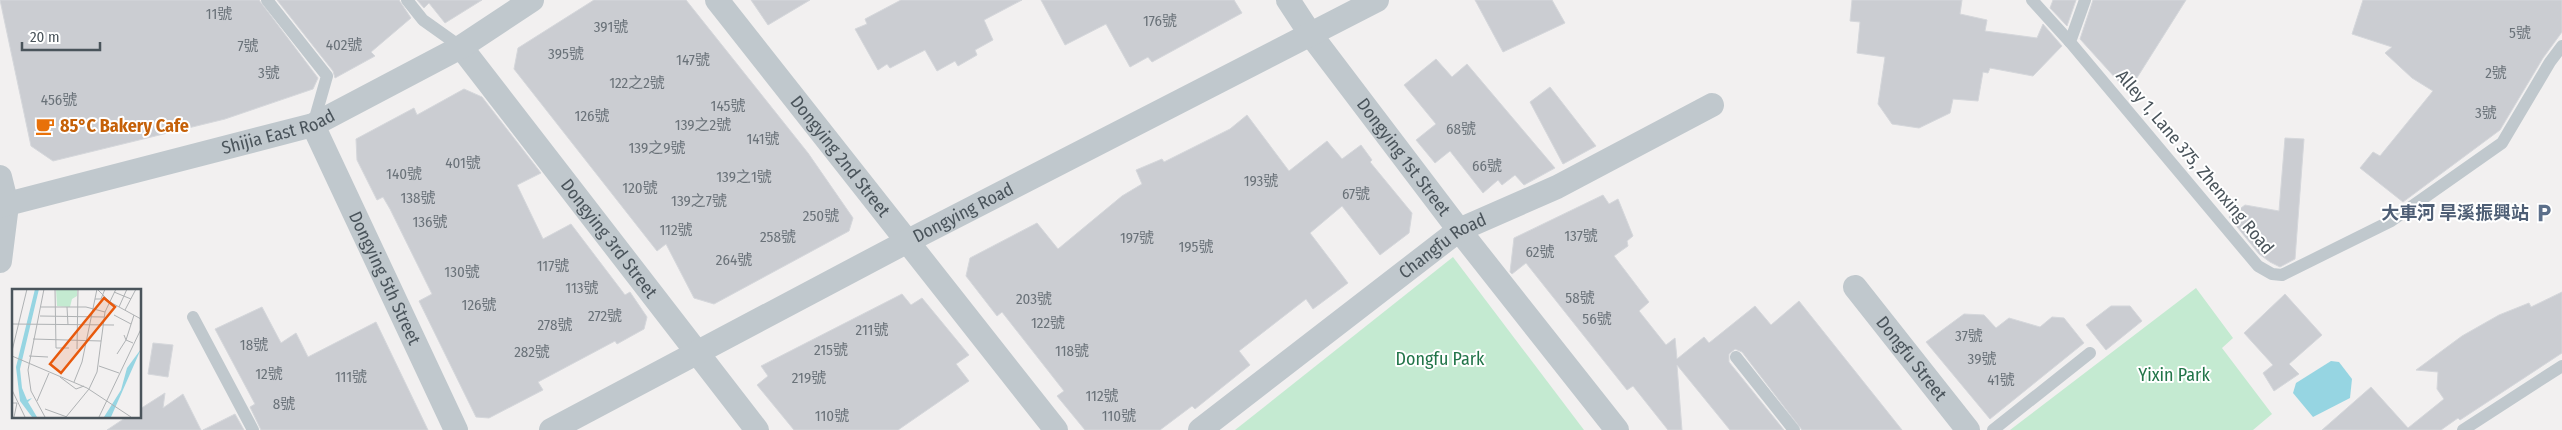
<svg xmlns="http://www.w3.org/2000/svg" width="2562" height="430" viewBox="0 0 2562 430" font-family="'Fira Sans Condensed','Noto Sans TC',sans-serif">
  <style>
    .green { fill: #c4ead1 }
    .water { fill: #96d5e2 }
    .building { fill: #cbcdd2; stroke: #d5d7db }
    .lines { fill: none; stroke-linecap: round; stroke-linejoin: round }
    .service { stroke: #c0c8cd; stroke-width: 12 }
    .minor { stroke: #c0c8cd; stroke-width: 24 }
    .labels { text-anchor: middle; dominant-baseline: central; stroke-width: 4; stroke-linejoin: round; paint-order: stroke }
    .number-label { font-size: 15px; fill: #6a7279 }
    .food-label { font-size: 18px; font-weight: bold; fill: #c56008; stroke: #fff; text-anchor: start }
    .street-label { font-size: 18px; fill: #4a545b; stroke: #fff }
    .service-label { font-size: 18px; font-weight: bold; fill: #4e5e75; stroke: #fff; text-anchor: end }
    .park-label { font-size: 18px; fill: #227549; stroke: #fff }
    .inset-road { fill: none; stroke: #afb2b4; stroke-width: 1 }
    .view { fill: #e8590c; fill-opacity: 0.15; stroke: #e8590c; stroke-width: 2.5 }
    .inset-edge { fill: none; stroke: #4a545b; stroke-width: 2.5 }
  </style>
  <rect width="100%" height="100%" fill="#f2f0f0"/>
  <g class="green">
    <path d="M1453 257 1584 430H1235Z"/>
    <path d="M2196 288 2233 338 2222 348 2272 414 2253 430H2010Z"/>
  </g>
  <path class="water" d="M2331 361 2339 362 2352 379 2350 398 2313 417 2293 393 2296 383Z"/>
  <g class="building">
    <path d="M0 0H259L318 78 313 89 225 119 53 161 31 146Z"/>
    <path d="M277 0H399L411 18 371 52 375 56 335 78 333 71Z"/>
    <path d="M417 0H482L445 23 429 3 424 8Z"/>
    <path d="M594 0H686L808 153 853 218 849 231 714 304 694 298 666 244 657 251 514 69 518 48Z"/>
    <path d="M751 0H810L768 25Z"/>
    <path d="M901 0H1022L984 20 993 40 975 50 977 55 958 66 955 61 937 71 925 50 890 68 887 64 878 70 855 29 867 24 865 19Z"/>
    <path d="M1041 0H1234L1242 13 1152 62 1148 57 1130 67 1106 24 1065 45Z"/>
    <path d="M1475 0H1552L1565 23 1503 52Z"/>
    <path d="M1852 0H1962L1960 14 1987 20 1985 31 2037 38 2043 24 2062 46 2033 76 1990 68 1988 73 1983 72 1978 101 1953 99 1950 113 1919 128 1892 124 1878 104 1885 57 1857 53 1860 22 1850 21Z"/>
    <path d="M2053 0H2076L2067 26 2050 8Z"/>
    <path d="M2093 0H2186L2128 92 2080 39Z"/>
    <path d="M2363 0H2562V32L2543 58 2500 130 2403 202 2360 168 2373 152 2380 156 2433 91 2412 78 2385 53 2392 47 2352 34Z"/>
    <path d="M1436 59 1452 77 1467 64 1555 168 1524 185 1515 175 1502 185 1498 180 1483 193 1450 151 1435 163 1416 140 1436 124 1404 85Z"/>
    <path d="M1550 87 1596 146 1563 164 1530 102Z"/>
    <path d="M464 89 482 97 541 173 517 185 543 239 571 224 625 295 630 292 647 317 644 329 617 344 615 341 538 382 543 390 489 418 476 417 419 301 432 294 390 209 383 197 377 200 357 160 356 139 414 108 417 115Z"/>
    <path d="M1247 115 1289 171 1327 141 1342 159 1361 145 1372 160 1370 162 1412 213 1409 233 1380 255 1342 206 1310 233 1348 283 1313 309 1306 299 1239 351 1250 365 1195 409 1192 406 1160 430H1085L1057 396 1064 391 1002 312 997 316 966 276 970 258 1037 223 1058 249 1122 196 1142 184 1136 170 1162 159 1164 162 1230 129Z"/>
    <path d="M2285 138 2304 139 2295 259 2280 267 2270 262 2259 254 2229 217 2245 205 2279 211Z"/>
    <path d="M1603 195 1609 204 1618 199 1633 236 1627 241 1628 246 1614 256 1649 302 1639 311 1666 345 1675 338 1677 359 1704 337 1709 343 1755 306 1771 325 1799 301 1902 430H1802L1742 352 1735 349 1729 354V362L1784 430H1730L1677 365 1682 430H1668L1633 386 1627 390 1526 263 1512 274 1510 272 1514 238Z"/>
    <path d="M2562 292V353L2460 420 2458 418 2441 430H2322L2371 387 2408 428 2444 399 2437 389 2438 372 2416 370 2462 336 2499 315 2529 303 2531 307Z"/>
    <path d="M902 294 911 305 922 298 969 355 956 364 969 381 898 430H794L757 385 768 376 761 366Z"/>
    <path d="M2285 294 2322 335 2289 364 2299 374 2274 391 2263 373 2273 365 2244 333Z"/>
    <path d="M2111 306H2130L2142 321 2106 350 2086 325Z"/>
    <path d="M262 307 281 343 296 333 308 357 376 322 428 430H261L250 407 255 404 215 329Z"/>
    <path d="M1964 314 1984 315 1996 328 2009 318 2040 327 2052 317 2064 318 2084 343 1990 419 1926 342Z"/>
    <path d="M153 343 173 345 168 377 148 374Z"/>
    <path d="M165 393 163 408 183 394 201 430H107L128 416H140V409Z"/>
    <path d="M235 414 244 430H203Z"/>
  </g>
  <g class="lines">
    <g class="service">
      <path d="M267 0 327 76 313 125"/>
      <path d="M407 0 423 20 461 47"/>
      <path d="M2032 0 2070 42"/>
      <path d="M2085 0 2070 42 2258 266 2272 274 2282 275 2391 221 2502 143 2550 62 2562 46"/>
      <path d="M193 317 253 430"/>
      <path d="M1736 357 1794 430"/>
      <path d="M1993 430 2090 353"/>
      <path d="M2463 430 2562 366"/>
    </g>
    <g class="minor">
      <path id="s1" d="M717 0 1056 430"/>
      <path id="s2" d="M1288 0 1311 35 1459 230 1617 430"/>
      <path id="s3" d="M461 47 757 430"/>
      <path id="s4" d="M313 125 456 430"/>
      <path d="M0 177 7 205 0 261"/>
      <path id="s5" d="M0 206 313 125 461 47 532 0"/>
      <path id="s6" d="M1855 287 1968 430"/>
      <path id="s7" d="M551 430 906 242 1377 0"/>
      <path id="s8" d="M1200 430 1459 230 1557 187 1712 105"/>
    </g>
  </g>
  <defs>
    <g id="cafe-bare" transform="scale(1.5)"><path d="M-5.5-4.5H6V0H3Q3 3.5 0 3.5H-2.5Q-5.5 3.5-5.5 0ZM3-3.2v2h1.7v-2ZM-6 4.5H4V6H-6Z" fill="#e8710a" stroke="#fff" stroke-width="2.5" paint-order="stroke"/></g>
    <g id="parking-bare" transform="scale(1.5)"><path d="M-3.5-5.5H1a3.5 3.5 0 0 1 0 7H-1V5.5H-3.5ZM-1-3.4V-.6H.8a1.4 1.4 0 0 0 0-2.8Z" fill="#5c6f8a" stroke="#fff" stroke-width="2.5" paint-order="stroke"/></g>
  </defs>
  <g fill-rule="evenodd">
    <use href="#cafe-bare" x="45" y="126"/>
    <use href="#parking-bare" x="2544" y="213"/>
  </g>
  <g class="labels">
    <g class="number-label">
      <text x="219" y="14">11號</text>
      <text x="1160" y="21">176號</text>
      <text x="611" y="27">391號</text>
      <text x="2520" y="33">5號</text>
      <text x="344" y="45">402號</text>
      <text x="248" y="46">7號</text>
      <text x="566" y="54">395號</text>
      <text x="693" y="60">147號</text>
      <text x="269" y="73">3號</text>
      <text x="2496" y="73">2號</text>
      <text x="637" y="83">122之2號</text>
      <text x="59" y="100">456號</text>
      <text x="728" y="106">145號</text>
      <text x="2486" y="113">3號</text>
      <text x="592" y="116">126號</text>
      <text x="703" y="125">139之2號</text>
      <text x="1461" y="129">68號</text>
      <text x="763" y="139">141號</text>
      <text x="657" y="148">139之9號</text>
      <text x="463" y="163">401號</text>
      <text x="1487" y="166">66號</text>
      <text x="404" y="174">140號</text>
      <text x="744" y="177">139之1號</text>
      <text x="1261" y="181">193號</text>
      <text x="640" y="188">120號</text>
      <text x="1356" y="194">67號</text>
      <text x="418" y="198">138號</text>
      <text x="699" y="201">139之7號</text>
      <text x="821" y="216">250號</text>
      <text x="430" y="222">136號</text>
      <text x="676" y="230">112號</text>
      <text x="1581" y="236">137號</text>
      <text x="778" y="237">258號</text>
      <text x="1137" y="238">197號</text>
      <text x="1196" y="247">195號</text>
      <text x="1540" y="252">62號</text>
      <text x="734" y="260">264號</text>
      <text x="553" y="266">117號</text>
      <text x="462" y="272">130號</text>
      <text x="582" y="288">113號</text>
      <text x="1580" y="298">58號</text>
      <text x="1034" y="299">203號</text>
      <text x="479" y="305">126號</text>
      <text x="605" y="316">272號</text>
      <text x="1597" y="319">56號</text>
      <text x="1048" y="323">122號</text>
      <text x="555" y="325">278號</text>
      <text x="872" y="330">211號</text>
      <text x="1969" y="336">37號</text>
      <text x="254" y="345">18號</text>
      <text x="831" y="350">215號</text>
      <text x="1072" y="351">118號</text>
      <text x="532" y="352">282號</text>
      <text x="1982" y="359">39號</text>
      <text x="269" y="374">12號</text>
      <text x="351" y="377">111號</text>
      <text x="809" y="378">219號</text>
      <text x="2001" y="380">41號</text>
      <text x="1102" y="396">112號</text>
      <text x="284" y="404">8號</text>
      <text x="832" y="416">110號</text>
      <text x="1119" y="416">110號</text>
    </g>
    <g class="food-label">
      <text x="60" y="126">85°C Bakery Cafe</text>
    </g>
    <g class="street-label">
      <text stroke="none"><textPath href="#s5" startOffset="288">Shijia East Road</textPath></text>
      <text stroke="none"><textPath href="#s1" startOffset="199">Dongying 2nd Street</textPath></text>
      <text stroke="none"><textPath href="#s2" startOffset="195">Dongying 1st Street</textPath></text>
      <text transform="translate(2195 162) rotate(50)">Alley 1, Lane 375, Zhenxing Road</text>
      <text stroke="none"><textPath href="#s7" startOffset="466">Dongying Road</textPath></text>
      <text stroke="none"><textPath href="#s3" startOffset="242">Dongying 3rd Street</textPath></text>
      <text stroke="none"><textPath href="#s8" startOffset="305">Changfu Road</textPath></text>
      <text stroke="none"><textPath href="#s4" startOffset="169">Dongying 5th Street</textPath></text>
      <text stroke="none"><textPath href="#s6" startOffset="91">Dongfu Street</textPath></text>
    </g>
    <g class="service-label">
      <text x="2529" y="213">大車河 旱溪振興站</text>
    </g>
    <g class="park-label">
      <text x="1440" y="359">Dongfu Park</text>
      <text x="2174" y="375">Yixin Park</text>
    </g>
  </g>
  <g transform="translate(12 289)">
    <rect width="129" height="129" fill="#f2f0f0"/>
    <path d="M44 0H65V7L60 10 58 18 45 17Z" fill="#c4ead1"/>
    <path d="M23 0H27L8 80 10 99 15 111 20 109 16 113 25 128H20L8 112 4 78ZM129 60 99 128H92L109 101 115 79Z" fill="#96d5e2"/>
    <path class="inset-road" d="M32 0 16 81 19 102 33 128M43 0 44 59H57M85 0 98 13 129 30M102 3 119 10M83 10H89L93 0M29 18H74L93 23M55 18 56 36M107 18 115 0M113 21 124 0M102 26 119 35M28 27 92 28M0 35 102 36M21 50 89 52M121 54 114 51 122 26M65 60 66 0M0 62 15 0M105 65 114 51 112 46M0 67 75 99 119 128M17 67 36 68M87 77 107 84M48 88 64 100 72 97M62 93 70 73 85 0M0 101 13 128M25 112 37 84M0 114H5L2 128M33 120 55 128M54 128 77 100 85 83 93 23 104 0M87 128 129 40"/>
    <path class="view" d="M92 9 103 18 49 84 38 75Z"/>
    <rect width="129" height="129" class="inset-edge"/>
  </g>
  <path d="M22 42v8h78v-8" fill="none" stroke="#4a545b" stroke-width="2.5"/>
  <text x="30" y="42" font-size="15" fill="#4a545b" stroke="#ffffff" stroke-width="4" paint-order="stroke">20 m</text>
</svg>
